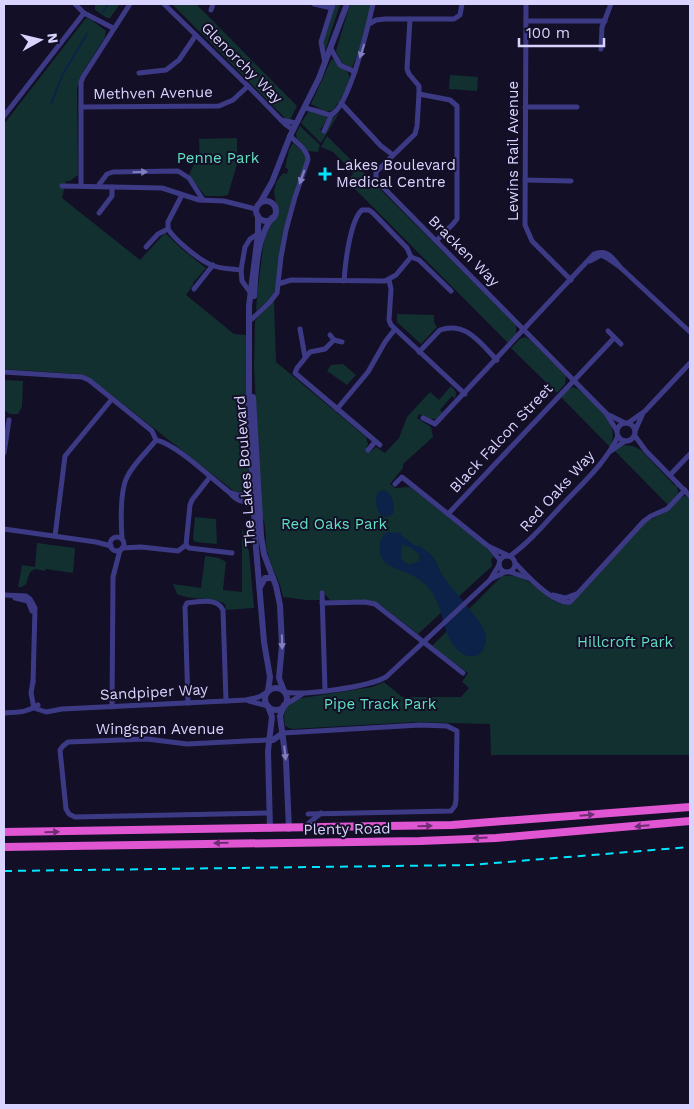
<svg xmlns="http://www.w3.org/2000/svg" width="694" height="1109" viewBox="0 0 694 1109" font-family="'Work Sans',sans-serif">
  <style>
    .green { fill: #12302f }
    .water { fill: #0c2248; fill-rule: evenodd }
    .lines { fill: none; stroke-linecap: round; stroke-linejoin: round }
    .stream { stroke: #0c2248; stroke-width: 2 }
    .minor { stroke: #3d3a85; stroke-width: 5 }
    .tertiary { stroke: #3d3a85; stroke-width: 6 }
    .trunk { stroke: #e055d1; stroke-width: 8 }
    .rail { stroke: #00e5ff; stroke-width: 2; stroke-dasharray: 8 6; stroke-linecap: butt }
    .oneway { fill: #837fbc }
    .oneway2 { fill: #6f2e73 }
    .poi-dot { fill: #00e5ff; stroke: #130f26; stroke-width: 2 }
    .labels { text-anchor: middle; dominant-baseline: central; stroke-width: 4; stroke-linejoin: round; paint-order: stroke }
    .street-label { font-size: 15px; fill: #d9d4ff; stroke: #130f26 }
    .park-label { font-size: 15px; fill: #5fe0c0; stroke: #130f26 }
    .poi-label { font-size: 15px; fill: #d9d4ff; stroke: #130f26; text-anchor: start }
  </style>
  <rect width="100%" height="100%" fill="#130f26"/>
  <g class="green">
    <path d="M95 4H120L110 18H107L95 10Z"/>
    <path d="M172 4H196L297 106 289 122Z"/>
    <path d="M335 4H340L325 51 323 42Z"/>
    <path d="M350 4H371L362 43 352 68 342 63 336 51Z"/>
    <path d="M86 18 90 19 106 31 105 37 80 77 77 89 78 175 70 181H66L62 198 140 260 165 233 183 250 206 268 193 283V285L186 295 234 334 246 335V423L249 479 246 490 240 492H235L90 378 78 374 4 369V124Z"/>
    <path d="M334 59C339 68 345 67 348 73 354 81 338 103 333 110L326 112 311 104 331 60Z"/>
    <path d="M450 75 478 77 477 91 449 89Z"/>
    <path d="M309 111 316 112 328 118 320 130 324 133 335 116 339 113 321 143 301 123Z"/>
    <path d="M300 126 320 145 318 152 308 151 297 139 296 134Z"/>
    <path d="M327 136 516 325V334L508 343 347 181 353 174 352 171 333 152 321 147Z"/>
    <path d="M237 138V164L228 195 224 196H205L189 175 194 164H200L199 139Z"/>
    <path d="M293 143 305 154 306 160 293 197 283 232 274 293 272 297 256 311 257 296 263 247 266 234 277 214 274 190 277 181 283 173 287 174 288 169 285 168 289 150Z"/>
    <path d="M274 301 276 362 366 437 368 444 366 448 370 452 376 447 385 453 399 438 407 417 430 392 439 400 451 386 456 392 455 399 452 396 440 410 443 413 436 419H429L419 414 417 418 431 427 433 437 403 464V468L390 484 395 488 410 487 485 546 494 557 491 559 492 566 418 634 382 606 373 601 330 600 324 593H319L320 600H306L283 597C281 582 272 570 268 555 264 542 268 529 262 515L254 368 255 321 258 317Z"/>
    <path d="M397 314 434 315V322L437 327 421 344 397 322Z"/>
    <path d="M525 337 530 340 566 376 565 384 557 393 511 348 520 339Z"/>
    <path d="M343 364 356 375 347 385 327 371 331 365Z"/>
    <path d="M5 380 23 381 22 407 18 414H10L4 410Z"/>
    <path d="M573 387 578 389C594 404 622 423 610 447L561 397 569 389Z"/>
    <path d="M623 445 633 446 641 450 674 485 677 486 678 493 668 505 615 451Z"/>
    <path d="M685 496 689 498 690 501V755H491L490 724 414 722 292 729 285 726 284 716 286 708 296 699 372 687 384 682 402 697H461L469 688 462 682 468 673 432 646 502 576C535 570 550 612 571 603L646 522 668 511 681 497Z"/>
    <path d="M195 517 216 519 217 544 195 542 193 539Z"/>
    <path d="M242 528 249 552 254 608 226 610 225 604C211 596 192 601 177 594L173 584 201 588 205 557 206 556 219 558 226 562 223 590 242 592Z"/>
    <path d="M37 543 75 548 73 573 46 569 45 571 35 569 30 572 26 584 22 587H18L22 565 35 567Z"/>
  </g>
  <g class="water">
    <path d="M384 490C393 494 394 503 394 512 381 527 372 504 378 492Z"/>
    <path d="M388 532 401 533V536C407 538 411 543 417 547L418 545C424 549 429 552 433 557 438 563 439 571 444 577 454 592 482 620 486 635 487 642 484 652 478 655 472 658 468 656 463 654 441 640 446 611 431 591 422 579 411 574 397 569 394 567 389 566 387 564 377 557 377 537 388 532ZM402 545 410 547 419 554V561L409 565 401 559Z"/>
  </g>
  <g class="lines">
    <g class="stream">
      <path d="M103 12 108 4"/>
      <path d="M51 104 63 74 87 34"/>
    </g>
    <g class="minor">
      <path d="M75 4 84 13 113 28"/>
      <path d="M164 4 248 86 285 124 293 130"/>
      <path d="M314 4 332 8"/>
      <path d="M526 4 525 225 532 241 571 280"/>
      <path d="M211 10 213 4"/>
      <path d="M410 19 407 69 409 74 419 86V94L450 100 457 106V219L453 224 436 241"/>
      <path d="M526 21H605"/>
      <path d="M369 24 376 20 385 19H454L460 15 462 4"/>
      <path d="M331 49 340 65 355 72"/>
      <path d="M601 49 602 27 611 4"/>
      <path d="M325 63 321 42 333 4"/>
      <path d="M139 73 166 70 179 60 196 35"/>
      <path d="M419 94 417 126 415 134 376 172V180L599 406 606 413 617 431"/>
      <path d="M341 103 381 146 393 155"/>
      <path d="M81 107 219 106 233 100 248 86"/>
      <path d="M525 107H577"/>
      <path d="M304 108C310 108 328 115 330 115 349 110 369 22 373 4"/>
      <path d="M4 116 84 13"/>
      <path d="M281 120 296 123"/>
      <path d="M324 131 332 114"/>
      <path d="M525 180 571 181"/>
      <path d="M81 185V82L83 77 130 4"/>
      <path d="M62 186 162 188 199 200 224 201 256 209"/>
      <path d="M98 186 107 174 113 172 178 171 189 178 203 200"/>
      <path d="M99 213 112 196V187"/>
      <path d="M168 229C175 240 201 262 214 266 222 269 233 269 241 270"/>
      <path d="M146 247 158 234 168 229V222L182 195"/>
      <path d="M411 257 419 260 451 291"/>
      <path d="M590 261 601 255 607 258 620 267 690 332"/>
      <path d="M389 280 391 289 389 320 391 325 465 394"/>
      <path d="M344 281C345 265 350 220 362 210H369L373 213 407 248 411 257"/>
      <path d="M278 284 291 280 385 281 396 275 411 257"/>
      <path d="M194 289 213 265"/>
      <path d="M250 292 242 281 241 270 245 247 250 239 258 234"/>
      <path d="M252 319 270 302 277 293 281 257 286 230 295 197 308 160C308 150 297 143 290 136"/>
      <path d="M300 329 305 357"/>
      <path d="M608 331 621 344"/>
      <path d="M330 335 334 340 342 342"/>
      <path d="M334 340 325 349 310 352 297 368 295 373 380 445"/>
      <path d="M419 352 440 330C466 321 480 343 497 360"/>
      <path d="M4 372 82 377 89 380 152 431 156 440C176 444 211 478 229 492 237 502 243 502 255 502"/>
      <path d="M337 409 368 372 385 342 395 329"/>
      <path d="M609 415 625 423"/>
      <path d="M423 418 435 424 594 254C607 249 612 257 620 267"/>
      <circle cx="626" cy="432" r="9"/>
      <path d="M628 423 645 411 690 363"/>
      <path d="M635 431 643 413"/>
      <path d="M635 436 646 451 690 496"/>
      <path d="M368 450 375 442"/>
      <path d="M611 451 625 441"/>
      <path d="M4 453 9 420"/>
      <path d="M670 475 690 454"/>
      <path d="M395 484 402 477 488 546 507 555"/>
      <path d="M229 492 238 495 255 494"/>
      <path d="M448 514 614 338"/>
      <path d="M4 529 96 542 111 546"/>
      <path d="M55 536 65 456 112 399"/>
      <circle cx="117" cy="544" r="7"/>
      <path d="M122 539C121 523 120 491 127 477 134 463 147 452 156 440"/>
      <path d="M186 545 189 548 232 553"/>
      <path d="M122 548 141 547 178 551 186 545 190 505 192 500 210 477"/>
      <path d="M490 548 500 560"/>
      <circle cx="507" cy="564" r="8"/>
      <path d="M510 556C531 541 547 521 565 502 584 482 607 461 618 436"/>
      <path d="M516 564C527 576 554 605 570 602L644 521 651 516 667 509 685 490"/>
      <path d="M510 572 528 578"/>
      <path d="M491 579 505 572"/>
      <path d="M322 593 325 690"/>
      <path d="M4 595 26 596 30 599 35 608 33 683"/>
      <path d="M553 595 565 598 576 594"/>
      <path d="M15 598 28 601 32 611"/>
      <path d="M322 603 365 602 375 604 463 673"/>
      <path d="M33 681 31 693 34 708 46 712 62 709 246 700 259 697 267 692"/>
      <path d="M284 692C303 696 368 687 386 677L490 580 499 565"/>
      <path d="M249 701 268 706"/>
      <path d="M188 703 185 607 187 603C198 602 217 597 223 610L226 701"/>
      <path d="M285 705 301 695"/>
      <path d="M112 707 113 577 120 550"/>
      <path d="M4 713C16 712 27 713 38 705"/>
      <path d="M283 733 420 725 447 726 457 731 456 800 455 806 451 811 308 814"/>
      <path d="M268 740 187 744 147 739 68 742 63 746 60 750 66 809 69 814 75 817 269 813"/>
      <path d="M303 828 321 813"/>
    </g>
    <g class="tertiary">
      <circle cx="266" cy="211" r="10"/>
      <path d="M260 203 272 182 290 136 319 78 347 4"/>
      <path d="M258 216V234L249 306V419L256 548 264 642 270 677 268 691"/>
      <path d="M254 296C256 271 256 239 272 218"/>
      <path d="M253 397 261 536 264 554 276 586 280 605 282 645 279 678 284 691"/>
      <path d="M260 587 265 578H273"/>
      <circle cx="276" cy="699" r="11"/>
      <path d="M284 705 280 716 286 761 289 829"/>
      <path d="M268 706 272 717 268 751 270 829"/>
      <path d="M268 740H273L283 733"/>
    </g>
    <g class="trunk">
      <path d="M4 832 452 825 690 807"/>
      <path d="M4 847 420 841 496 838 690 821"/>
    </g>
    <path class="rail" d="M4 871 470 865 690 847"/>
  </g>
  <defs><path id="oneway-solid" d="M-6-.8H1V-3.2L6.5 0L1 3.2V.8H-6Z" transform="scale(1.25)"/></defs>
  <g class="oneway">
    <use href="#oneway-solid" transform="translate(362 51) rotate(108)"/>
    <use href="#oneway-solid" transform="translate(140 172) rotate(-1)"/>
    <use href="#oneway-solid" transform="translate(302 177) rotate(110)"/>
    <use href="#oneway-solid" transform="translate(282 642) rotate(89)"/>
    <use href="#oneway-solid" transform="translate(285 753) rotate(84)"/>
  </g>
  <g class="oneway2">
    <use href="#oneway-solid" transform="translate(587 815) rotate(-5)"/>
    <use href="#oneway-solid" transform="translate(425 826) rotate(-2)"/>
    <use href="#oneway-solid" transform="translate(642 826) rotate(175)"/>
    <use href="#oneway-solid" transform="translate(52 832) rotate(-1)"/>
    <use href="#oneway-solid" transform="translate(480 838) rotate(177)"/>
    <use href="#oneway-solid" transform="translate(221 843) rotate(179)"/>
  </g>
  <path class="poi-dot" d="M322.5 166.5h5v5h5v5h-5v5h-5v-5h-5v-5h5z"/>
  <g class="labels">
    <g class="street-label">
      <text transform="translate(242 63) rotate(45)">Glenorchy Way</text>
      <text transform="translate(153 93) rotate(-1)">Methven Avenue</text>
      <text transform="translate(513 151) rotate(-90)">Lewins Rail Avenue</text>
      <text transform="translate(464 251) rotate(45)">Bracken Way</text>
      <text transform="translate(501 438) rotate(-47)">Black Falcon Street</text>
      <text transform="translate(245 471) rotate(-94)">The Lakes Boulevard</text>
      <text transform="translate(557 491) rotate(-48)">Red Oaks Way</text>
      <text transform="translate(154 692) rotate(-3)">Sandpiper Way</text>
      <text x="160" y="729">Wingspan Avenue</text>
      <text transform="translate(347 829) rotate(-1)">Plenty Road</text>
    </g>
    <g class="park-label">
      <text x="218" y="158">Penne Park</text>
      <text x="334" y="524">Red Oaks Park</text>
      <text x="625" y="642">Hillcroft Park</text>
      <text x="380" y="704">Pipe Track Park</text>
    </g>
    <g class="poi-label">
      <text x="336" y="165">Lakes Boulevard<tspan x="336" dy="17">Medical Centre</tspan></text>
    </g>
  </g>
  <rect width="694" height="1109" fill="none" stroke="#d9d4ff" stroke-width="10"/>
  <g transform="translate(40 40) rotate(82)" stroke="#130f26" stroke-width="4" paint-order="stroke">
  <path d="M0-4L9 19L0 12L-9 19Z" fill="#d9d4ff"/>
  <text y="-8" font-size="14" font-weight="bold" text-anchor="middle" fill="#d9d4ff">N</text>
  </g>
  <path d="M519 38v8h85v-8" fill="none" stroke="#d9d4ff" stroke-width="2.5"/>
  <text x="526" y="38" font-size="15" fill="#d9d4ff" stroke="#130f26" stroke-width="4" paint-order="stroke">100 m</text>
</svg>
